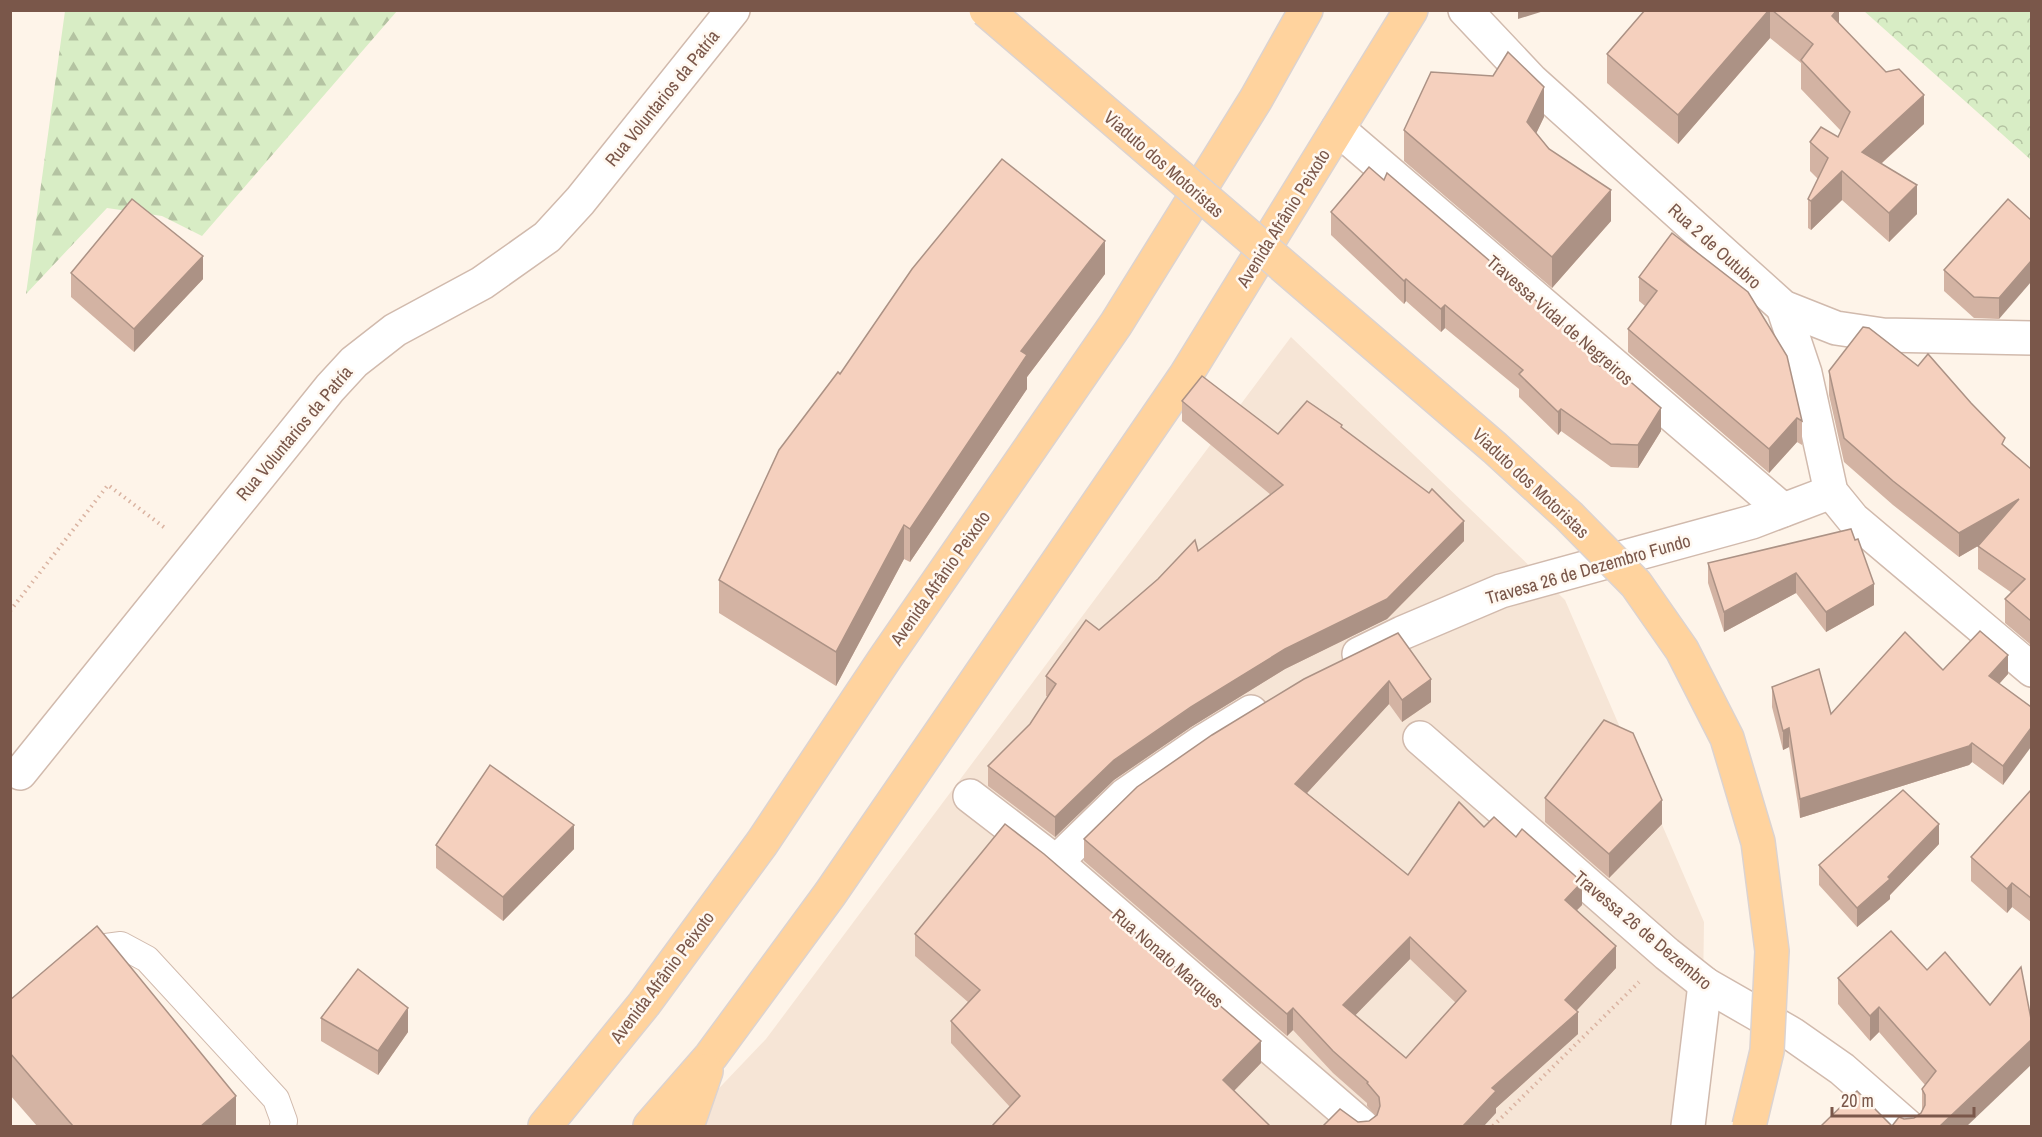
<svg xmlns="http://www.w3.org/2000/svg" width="2042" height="1137" viewBox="0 0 2042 1137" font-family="'Archivo Narrow',sans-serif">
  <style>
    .residential { fill: #f6e5d6 }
    .forest { fill: url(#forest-firs) }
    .park { fill: url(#park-crowns) }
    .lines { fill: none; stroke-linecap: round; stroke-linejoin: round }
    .service-casing { stroke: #d1baad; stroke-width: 28 }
    .minor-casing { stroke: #d1baad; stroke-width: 36 }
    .primary-casing { stroke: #dcd3d0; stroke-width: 36 }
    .path { stroke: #dab3a1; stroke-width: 4; stroke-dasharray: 1.5 4.5; stroke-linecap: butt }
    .service { stroke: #fff; stroke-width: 26 }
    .minor { stroke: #fff; stroke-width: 33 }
    .primary { stroke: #ffd39e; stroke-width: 33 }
    .primary-bridge-casing { stroke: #dcd3d0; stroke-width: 36; stroke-linecap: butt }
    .primary-bridge { stroke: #ffd39e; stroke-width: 33 }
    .wall { fill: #d3b3a3; fill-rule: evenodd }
    .shaded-wall { fill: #ac9285 }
    .building { fill: #f5d0be; stroke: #ac9285; stroke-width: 1.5; fill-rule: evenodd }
    .labels { text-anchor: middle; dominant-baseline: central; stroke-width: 5; stroke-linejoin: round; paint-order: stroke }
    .street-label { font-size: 18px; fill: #7a574a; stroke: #fff8f0 }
  </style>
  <defs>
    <pattern id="forest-firs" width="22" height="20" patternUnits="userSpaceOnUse" patternTransform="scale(1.5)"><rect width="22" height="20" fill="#d8edc5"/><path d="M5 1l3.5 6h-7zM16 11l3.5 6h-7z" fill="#b4c3a2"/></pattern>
    <pattern id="park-crowns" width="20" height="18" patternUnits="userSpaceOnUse" patternTransform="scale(1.5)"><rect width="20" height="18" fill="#d8edc5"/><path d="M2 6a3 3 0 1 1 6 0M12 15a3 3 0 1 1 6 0" fill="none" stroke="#b4c3a2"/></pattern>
  </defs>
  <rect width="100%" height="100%" fill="#fef4e9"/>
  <path class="residential" d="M1291 337 1565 600 1704 922 1701 1126H683L766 1039Z"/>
  <path class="forest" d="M65 11H397L202 236 162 216 107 208 26 294Z"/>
  <path class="park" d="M1864 11H2031V160Z"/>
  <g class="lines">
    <g class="service-casing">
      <path id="service" d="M82 956 91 949 121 945 147 959 276 1099 284 1121 283 1126"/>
    </g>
    <g class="minor-casing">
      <g id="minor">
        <path d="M1465 10 1532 81 1783 307 1836 328 1883 335 2032 338"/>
        <path d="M1338 129 1783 510"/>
        <path d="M1783 307 1805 373 1831 492 1853 519 2032 670"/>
        <path d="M1359 654 1402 633 1501 591 1752 522 1831 492"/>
        <path d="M1420 738 1667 954 1705 984 1792 1034 1842 1069 1907 1126"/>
        <path d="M20 773 330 388 354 362 395 330 482 283 547 237 580 201 733 10"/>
        <path d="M970 796 1056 862 1362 1126"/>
        <path d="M1056 862 1125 795 1202 742 1251 712"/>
        <path d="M1688 1126 1705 984"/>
      </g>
    </g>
    <g class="primary-casing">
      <g id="primary">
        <path d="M545 1126 644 1004 762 843 886 657 1116 324 1256 99 1306 10"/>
        <path d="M650 1126 711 1056 830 894 1186 375 1411 10"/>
        <path d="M687 1126 706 1071"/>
      </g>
    </g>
    <g class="path">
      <path d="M10 611 108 485 165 528"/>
      <path d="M1493 1126 1639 982"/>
    </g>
    <use href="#service" class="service"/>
    <use href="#minor" class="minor"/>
    <use href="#primary" class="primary"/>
    <g class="primary-bridge-casing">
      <path id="primary-bridge" d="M986 10 1495 448 1569 516 1636 584 1682 650 1727 738 1758 842 1772 951 1767 1051 1749 1126"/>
    </g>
    <use href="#primary-bridge" class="primary-bridge"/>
  </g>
  <g class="wall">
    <path d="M1645 10H1839V23L1924 124 1881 164 1917 214 1889 242 1842 200 1811 230 1808 228V199L1818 179 1810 171V142L1838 137 1841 131 1801 89V63L1770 38 1678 144 1607 83V54Z"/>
    <path d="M1544 117 1536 133 1611 221 1552 288 1404 161V130Z"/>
    <path d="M2008 199 1999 319 1974 318 1944 291V270Z"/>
    <path d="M1331 212 1600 366 1661 431 1638 468 1611 467 1561 431 1558 435 1519 397V389L1445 328 1441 332 1406 301 1404 304 1331 235Z"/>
    <path d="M1672 233 1802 421V445L1797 442 1769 473 1628 352V329L1645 306 1639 301V277Z"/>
    <path d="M71 273 203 279 134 352 71 297Z"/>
    <path d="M1105 274 1027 377V389L910 562 904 559 836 686 719 613V580L840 374Z"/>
    <path d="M1829 371 2005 447 2031 469V645L2005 623V599L2012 593 1978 569V546L1959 557 1893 505 1844 462 1829 395Z"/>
    <path d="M1182 401 1278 434 1342 429 1464 541 1387 619 1285 669 1191 727 1114 780 1055 837 988 786V766L1030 724 1048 697 1046 696V676L1099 630 1198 551 1271 495 1182 421Z"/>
    <path d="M1851 529 1874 605 1826 632 1796 593 1724 632 1708 583V563Z"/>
    <path d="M1398 633 1431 702 1402 722 1389 704 1307 793 1408 875 1484 827 1582 905 1577 910 1616 968 1576 1011 1578 1034 1496 1108V1113L1358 1122 1369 1121 1376 1116 1367 1106V1103L1333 1073 1293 1030 1287 1036 1084 861V839ZM1410 959 1456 1003 1406 1058 1355 1015Z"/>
    <path d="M1943 670 2008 674 1999 684 2031 707 2003 785 1972 762 1969 765 1800 818 1789 747 1783 750 1772 707V687L1831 714Z"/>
    <path d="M2031 790V922L2012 907 2007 913 1971 881V857Z"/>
    <path d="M1545 798 1662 824 1609 878 1545 822Z"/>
    <path d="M1939 844 1890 895V899L1857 927 1819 885V865Z"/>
    <path d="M436 845 574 849 503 921 436 868Z"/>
    <path d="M1891 931 1967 1126H1892L1904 1119 1914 1118 1921 1113 1922 1112V1089L1925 1085 1879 1032 1870 1041 1838 1004V978Z"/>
    <path d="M915 934 1261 1063 1234 1091 1010 1107 951 1043V1021L968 1002 915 956Z"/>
    <path d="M10 1000 236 1126H37L10 1095Z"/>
    <path d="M321 1018 408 1032 378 1075 321 1041Z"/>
  </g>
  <g class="shaded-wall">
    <path d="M1518 10H1547L1518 19Z"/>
    <path d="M1769 10H1770V38L1678 144V115Z"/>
    <path d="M1837 10H1839V37L1832 16Z"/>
    <path d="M1544 87V117L1527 153V122Z"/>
    <path d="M1924 95V124L1862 181V152Z"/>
    <path d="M1842 171V200L1811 230V201Z"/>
    <path d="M1917 185V214L1889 242V213Z"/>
    <path d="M1611 190V221L1552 288V257Z"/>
    <path d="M1105 241V274L1027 377V389L910 562V529L1021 351Z"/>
    <path d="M203 256V279L134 352V329Z"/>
    <path d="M2031 261V282L1999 319V298Z"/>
    <path d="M1406 279V301L1404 304V281Z"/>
    <path d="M1445 305V328L1441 332V309Z"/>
    <path d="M1661 408V431L1638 468V445Z"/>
    <path d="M1561 409V431L1558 435V412Z"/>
    <path d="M1797 418V442L1769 473V449Z"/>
    <path d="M2019 499V522L1959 557V533Z"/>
    <path d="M1464 521V541L1387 619 1285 669 1191 727 1114 780 1055 837V817L1114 760Z"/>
    <path d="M904 525V559L836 686V652Z"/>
    <path d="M1796 573V593L1724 632V612Z"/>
    <path d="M1874 584V605L1826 632V612Z"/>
    <path d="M2008 655V674L1989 695V676Z"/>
    <path d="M1431 679V702L1402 722V700Z"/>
    <path d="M1389 681V704L1295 806V784Z"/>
    <path d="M1789 728V747L1783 750V731Z"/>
    <path d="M2031 728V747L2003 785V766Z"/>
    <path d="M1972 743V762L1969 765 1800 818V799Z"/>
    <path d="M1662 800V824L1609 878V854Z"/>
    <path d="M1939 824V844L1890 895V899L1857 927V908L1888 877Z"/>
    <path d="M574 825V849L503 921V897Z"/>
    <path d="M1582 882V905L1565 922V900Z"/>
    <path d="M2012 883V907L2007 913V889Z"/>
    <path d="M1410 937V959L1343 1028V1005Z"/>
    <path d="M1616 946V968L1565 1023V1000Z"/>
    <path d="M1879 1007V1032L1870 1041V1016Z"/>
    <path d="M408 1008V1032L378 1075V1051Z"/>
    <path d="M1293 1008V1030L1287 1036V1014Z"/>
    <path d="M1578 1012V1034L1496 1108V1113L1484 1126H1463L1492 1088Z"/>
    <path d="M2031 1040V1065L1967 1126H1940Z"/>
    <path d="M1261 1041V1063L1223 1102V1080Z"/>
    <path d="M236 1096V1126H201Z"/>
  </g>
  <g class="building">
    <path d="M1645 10H1769L1678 115 1607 54Z"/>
    <path d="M1772 10H1837L1832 16 1886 72 1899 69 1924 95 1862 152 1917 185 1889 213 1842 171 1811 201 1808 199 1828 158 1810 142 1821 127 1838 137 1850 112 1801 60 1813 44Z"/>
    <path d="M1508 52 1544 87 1527 122 1549 149 1611 190 1552 257 1404 130 1431 72 1493 76Z"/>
    <path d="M1002 159 1105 241 1021 351 1027 355 910 529 904 525 836 652 719 580 779 450 838 372 840 374 912 269Z"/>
    <path d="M1369 167 1384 180 1387 173 1553 315 1600 366 1605 360 1661 408 1638 445 1611 444 1561 409 1558 412 1519 374 1523 370 1445 305 1441 309 1406 279 1404 281 1331 212Z"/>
    <path d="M132 199 203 256 134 329 71 273Z"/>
    <path d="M2008 199 2031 220V261L1999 298 1974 297 1944 270Z"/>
    <path d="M1672 233 1748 292 1787 356 1802 421 1797 418 1769 449 1628 329 1657 291 1639 277Z"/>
    <path d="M1863 327 1869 328 1918 366 1928 354 1971 403 2005 438 2002 444 2031 469V621L2005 599 2025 579 1978 546 2019 499 1959 533 1893 481 1844 438 1829 371Z"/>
    <path d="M1202 376 1278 434 1307 401 1342 425 1341 427 1429 493 1432 489 1464 521 1387 599 1285 649 1191 707 1114 760 1055 817 988 766 1030 724 1056 684 1046 676 1086 620 1099 630 1158 579 1195 540 1198 551 1283 485 1182 401Z"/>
    <path d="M1851 529 1855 540 1858 539 1874 584 1826 612 1796 573 1724 612 1708 563Z"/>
    <path d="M1980 631 2008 655 1989 676 2031 707V728L2003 766 1972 743 1969 746 1800 799 1789 728 1783 731 1772 687 1819 669 1831 714 1905 632 1943 670Z"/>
    <path d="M1398 633 1431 679 1402 700 1389 681 1295 784 1408 875 1459 802 1484 827 1494 817 1516 837 1522 829 1582 882 1565 900 1616 946 1565 1000 1578 1012 1492 1088 1496 1091 1463 1126H1323L1340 1109 1358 1122 1369 1121 1377 1115 1380 1106 1379 1097 1367 1083 1368 1082 1333 1051 1293 1008 1287 1014 1084 839 1137 787 1212 735 1304 679ZM1410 937 1466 991 1406 1058 1343 1005Z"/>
    <path d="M1604 720 1633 733 1662 800 1609 854 1545 798Z"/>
    <path d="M490 765 574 825 503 897 436 845Z"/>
    <path d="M1903 790 1939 824 1888 877 1890 879 1857 908 1819 865Z"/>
    <path d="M2031 790V898L2012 883 2007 889 1971 857Z"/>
    <path d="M1005 824 1044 854 1261 1041 1223 1080 1270 1126H992L1020 1096 951 1021 980 990 915 934Z"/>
    <path d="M97 926 236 1096 201 1126H73L10 1053V1000Z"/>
    <path d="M1891 931 1927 970 1945 952 1990 1005 2021 967 2031 1019V1040L1940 1126H1821L1857 1091 1892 1126 1899 1117 1904 1119 1914 1118 1921 1113 1925 1105V1095L1922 1089 1936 1071 1879 1007 1870 1016 1838 978Z"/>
    <path d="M358 969 408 1008 378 1051 321 1018Z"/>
  </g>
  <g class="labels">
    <g class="street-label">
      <text transform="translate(662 98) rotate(-51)">Rua Voluntarios da Patría</text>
      <text transform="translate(1164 164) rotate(41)">Viaduto dos Motoristas</text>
      <text transform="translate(1283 218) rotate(-58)">Avenida Afrânio Peixoto</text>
      <text transform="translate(1715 246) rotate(42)">Rua 2 de Outubro</text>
      <text transform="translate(1560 320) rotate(41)">Travessa Vidal de Negreiros</text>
      <text transform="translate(294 433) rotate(-50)">Rua Voluntarios da Patría</text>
      <text transform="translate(1531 483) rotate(43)">Viaduto dos Motoristas</text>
      <text transform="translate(1588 569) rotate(-16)">Travesa 26 de Dezembro Fundo</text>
      <text transform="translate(940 578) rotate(-55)">Avenida Afrânio Peixoto</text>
      <text transform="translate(1643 930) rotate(40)">Travessa 26 de Dezembro</text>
      <text transform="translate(1168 958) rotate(41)">Rua Nonato Marques</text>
      <text transform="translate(662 977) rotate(-53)">Avenida Afrânio Peixoto</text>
    </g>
  </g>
  <rect width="2042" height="1137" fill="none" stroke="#7a574a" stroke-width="24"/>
  <path d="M1832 1107v9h142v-9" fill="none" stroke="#7a574a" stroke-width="3"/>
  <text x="1841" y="1107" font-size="18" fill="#7a574a" stroke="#fff8f0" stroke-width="4.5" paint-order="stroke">20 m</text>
</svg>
